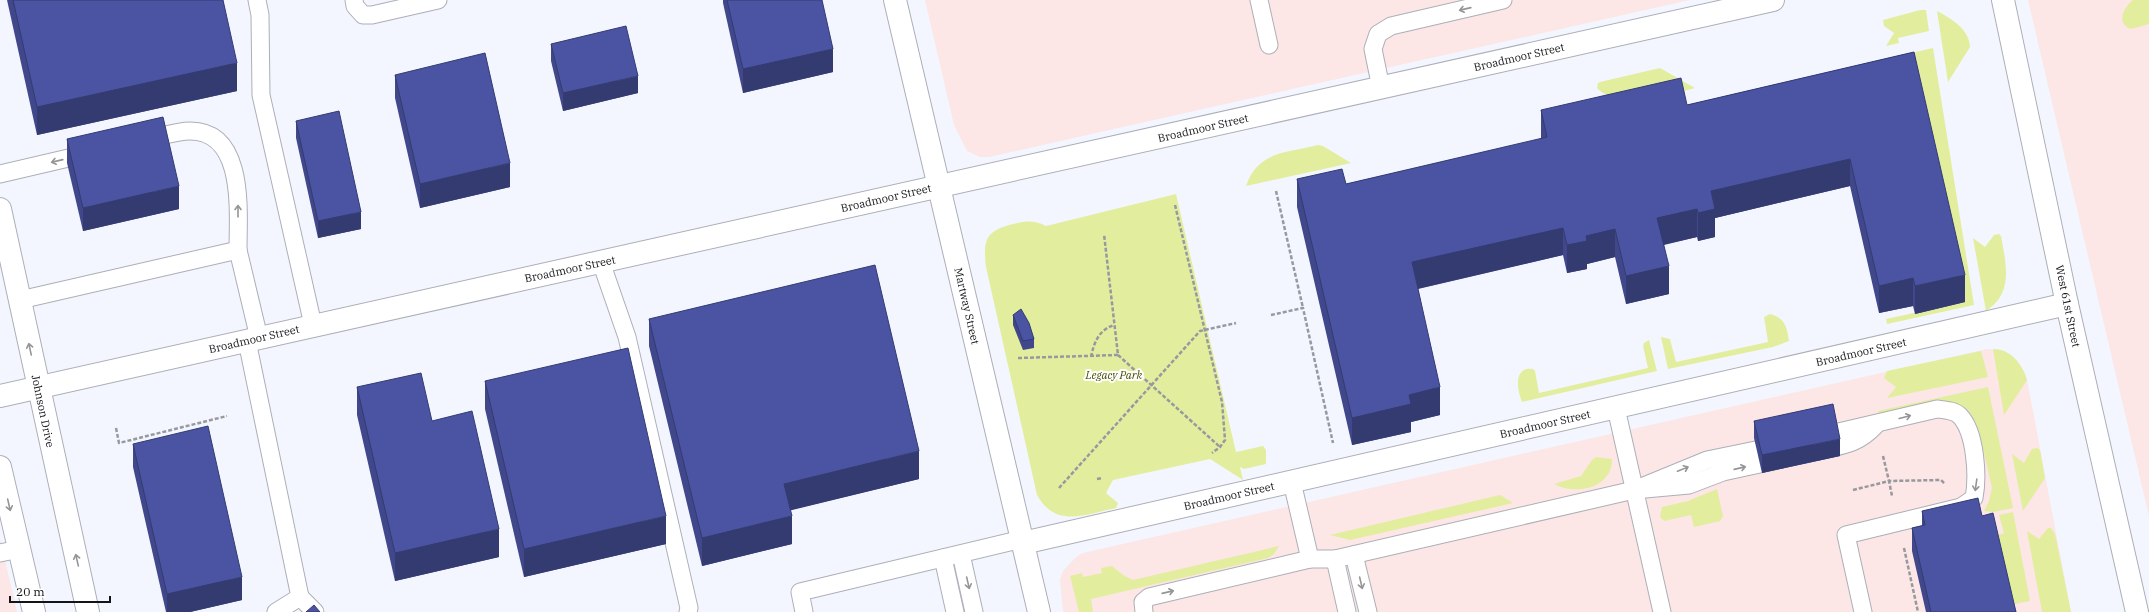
<svg xmlns="http://www.w3.org/2000/svg" width="2149" height="612" viewBox="0 0 2149 612" font-family="'IBM Plex Serif',serif">
  <style>
    .commercial { fill: #fce6e6 }
    .green { fill: #e2ee9e }
    .lines { fill: none; stroke-linecap: round; stroke-linejoin: round }
    .lane-casing { stroke: #adafb8; stroke-width: 19 }
    .street-casing { stroke: #adafb8; stroke-width: 24 }
    .secondary-casing { stroke: #adafb8; stroke-width: 24 }
    .path { stroke: #97999f; stroke-width: 2.5; stroke-dasharray: 4 2; stroke-linecap: butt }
    .lane { stroke: #fff; stroke-width: 17 }
    .street { stroke: #fff; stroke-width: 22 }
    .secondary { stroke: #fff; stroke-width: 22 }
    .wall { fill: #40488b }
    .shaded-wall { fill: #343b71 }
    .building { fill: #4a54a2; stroke: #343b71 }
    .oneway { stroke: #959597 }
    .labels { text-anchor: middle; dominant-baseline: central; stroke-width: 4; stroke-linejoin: round; paint-order: stroke }
    .street-label { font-size: 11px; fill: #131417; stroke: #fff }
    .park-label { font-size: 11px; font-style: italic; fill: #464d00; stroke: #fff }
  </style>
  <rect width="100%" height="100%" fill="#f3f6fe"/>
  <g class="commercial">
    <path d="M925 0H1690L989 157H980L967 151 954 125Z"/>
    <path d="M2028 0H2149V516Z"/>
    <path d="M1987 349 2002 350 2010 355 2024 371 2027 380 2071 612H1063L1060 580 1063 571 1076 557 1083 553Z"/>
    <path d="M0 539 17 612H0Z"/>
  </g>
  <g class="green">
    <path d="M2133 0H2149V24L2131 29C2115 23 2124 7 2133 0Z"/>
    <path d="M1920 10H1926L1929 31 1898 38 1899 43 1886 46 1894 33 1884 26 1883 20Z"/>
    <path d="M1937 11C1952 19 1969 29 1970 47L1948 82Z"/>
    <path d="M1933 48 1974 305 1887 324 1886 319 1965 302 1870 90 1864 64Z"/>
    <path d="M1660 68 1695 88C1669 95 1618 110 1597 88L1598 83 1600 82Z"/>
    <path d="M1318 145 1323 146 1351 163 1246 186C1258 151 1286 153 1318 145Z"/>
    <path d="M1176 194 1236 452 1263 446 1266 450V464L1244 469 1240 467 1243 480 1210 459 1113 480 1106 493 1118 503 1116 508C1086 514 1056 529 1037 495L986 267C983 240 985 231 1013 224 1027 221 1033 220 1046 226Z"/>
    <path d="M1999 234 2001 236C2006 264 2014 293 1986 311L1973 238 1985 247 1994 235Z"/>
    <path d="M1770 314C1785 318 1787 327 1789 341L1773 347 1668 369 1661 337 1670 339 1676 362 1768 342 1764 317Z"/>
    <path d="M1649 340 1657 371 1522 402C1517 390 1513 366 1533 369L1535 371 1539 393 1648 368 1643 346 1644 343Z"/>
    <path d="M1993 349C2011 349 2022 364 2027 380L2004 415Z"/>
    <path d="M1981 351 1988 377 1887 398 1896 387 1884 378 1887 371Z"/>
    <path d="M1988 387 2013 508 1993 512 1984 511 1989 501 1992 488 1982 444 1976 423 1968 410 1948 401 1879 416 1878 411Z"/>
    <path d="M2037 448 2040 450 2045 478 2023 511 2012 454 2024 463 2032 449Z"/>
    <path d="M1596 457 1612 459C1613 488 1575 496 1554 484L1581 476 1592 460Z"/>
    <path d="M1717 489 1723 516 1720 521 1694 527 1691 515 1664 521 1660 517 1662 507 1688 501Z"/>
    <path d="M1500 495 1513 503 1350 540 1330 535Z"/>
    <path d="M2013 512 2030 601 2014 604 1998 535 2004 533 1999 515Z"/>
    <path d="M2048 528H2051L2055 534 2071 612H2042L2027 531 2039 539Z"/>
    <path d="M1279 546 1274 554 1268 558 1091 599 1093 612H1079L1070 576 1082 573 1083 577 1102 573 1101 568 1112 566 1123 575 1133 580Z"/>
  </g>
  <g class="lines">
    <g class="lane-casing">
      <g id="lane">
        <path d="M257 0 260 15 261 95 313 325"/>
        <path d="M354 0 355 6 363 15H372L438 0"/>
        <path d="M1259 0 1269 45"/>
        <path d="M1381 88 1373 49 1378 34 1391 26 1503 0"/>
        <path d="M145 140C160 137 176 131 190 131 246 131 238 213 238 250"/>
        <path d="M0 174 90 153"/>
        <path d="M601 262 627 337 689 608 688 612"/>
        <path d="M20 300 238 250 259 338"/>
        <path d="M247 341 300 597 276 612"/>
        <path d="M1616 408 1662 612"/>
        <path d="M1817 437 1937 409C1945 410 1954 410 1960 416 1976 433 1978 477 1974 498L1961 507 1846 535 1863 612"/>
        <path d="M1818 451C1842 445 1857 445 1875 426"/>
        <path d="M1292 482 1310 559"/>
        <path d="M1634 490 1707 460 1780 445"/>
        <path d="M0 553 20 549"/>
        <path d="M961 554 974 612"/>
        <path d="M1354 555 1368 612"/>
        <path d="M943 558 955 612"/>
        <path d="M300 597 315 612"/>
        <path d="M804 612 800 592 1022 539"/>
        <path d="M1144 612 1143 602 1149 597 1310 559H1335"/>
        <path d="M1347 612 1335 559 1634 490 1689 485 1723 472 1782 459"/>
      </g>
    </g>
    <g class="street-casing">
      <g id="street">
        <path d="M2003 0 2067 304 2137 612"/>
        <path d="M0 396 1773 0"/>
        <path d="M1023 543 2067 304"/>
      </g>
    </g>
    <g class="secondary-casing">
      <g id="secondary">
        <path d="M895 0 1039 612"/>
        <path d="M0 209 88 612"/>
        <path d="M0 467 34 612"/>
      </g>
    </g>
    <g class="path">
      <path d="M1276 191 1303 308"/>
      <path d="M1175 205 1222 402 1225 440 1220 447 1212 453"/>
      <path d="M1271 315 1303 308 1333 443"/>
      <path d="M1118 355 1220 447"/>
      <path d="M1091 357C1094 342 1099 330 1114 325"/>
      <path d="M1018 358 1118 355 1104 234"/>
      <path d="M116 428 119 443 227 416"/>
      <path d="M1883 456 1889 481 1941 480 1945 484"/>
      <path d="M1097 479 1102 478"/>
      <path d="M1059 488 1200 331 1236 323"/>
      <path d="M1853 490 1889 481 1892 496"/>
      <path d="M1904 548 1918 612"/>
    </g>
    <use href="#lane" class="lane"/>
    <use href="#street" class="street"/>
    <use href="#secondary" class="secondary"/>
  </g>
  <g class="wall">
    <path d="M7 0H223L237 91 37 135Z"/>
    <path d="M723 0H822L833 72 743 93 723 3Z"/>
    <path d="M551 44 638 93 563 111 551 61Z"/>
    <path d="M1914 52 1965 302 1915 314 1913 306 1879 313 1850 186 1715 218V237L1698 241 1697 237 1664 245 1669 294 1626 304 1615 257 1587 264V269L1567 273 1563 255 1418 289 1440 415 1411 422V432L1352 445 1297 207V179L1346 184 1541 139V110L1687 105Z"/>
    <path d="M395 75 510 187 420 208 395 98Z"/>
    <path d="M296 121 361 229 318 238 296 138Z"/>
    <path d="M67 139 179 209 83 231 67 163Z"/>
    <path d="M1013 315 1034 339V348L1023 350 1013 325Z"/>
    <path d="M649 319 919 479 790 510 792 544 702 566 649 346Z"/>
    <path d="M485 381 666 544 524 577 485 409Z"/>
    <path d="M357 387 432 421 499 557 395 581 357 415Z"/>
    <path d="M1754 421 1840 456 1762 473 1754 438Z"/>
    <path d="M133 444 242 600 190 612H166L133 467Z"/>
    <path d="M1922 511 1982 516 2016 612H1926L1912 551V528L1922 526Z"/>
  </g>
  <g class="shaded-wall">
    <path d="M833 49V72L743 93V69Z"/>
    <path d="M237 63V91L37 135V107Z"/>
    <path d="M638 76V93L563 111V93Z"/>
    <path d="M1850 159V186L1715 218V237L1698 241V213L1711 191Z"/>
    <path d="M510 163V187L420 208V184Z"/>
    <path d="M179 186V209L83 231V208Z"/>
    <path d="M1697 209V237L1657 246V218Z"/>
    <path d="M361 212V229L318 238V221Z"/>
    <path d="M1563 228V255L1412 290V262Z"/>
    <path d="M1615 229V257L1587 264V269L1567 273V245L1586 236Z"/>
    <path d="M1669 266V294L1626 304V276Z"/>
    <path d="M1965 275V302L1915 314V286Z"/>
    <path d="M1913 278V306L1879 313V286Z"/>
    <path d="M1440 387V415L1411 422V432L1352 445V418L1409 395Z"/>
    <path d="M1840 439V456L1762 473V455Z"/>
    <path d="M919 451V479L784 512V484Z"/>
    <path d="M666 516V544L524 577V549Z"/>
    <path d="M792 516V544L702 566V538Z"/>
    <path d="M499 529V557L395 581V553Z"/>
    <path d="M242 577V600L190 612H167V594Z"/>
  </g>
  <g class="building">
    <path d="M13 0H223L237 63 37 107Z"/>
    <path d="M727 0H822L833 49 743 69Z"/>
    <path d="M626 26 638 76 563 93 551 44Z"/>
    <path d="M1914 52 1965 275 1915 286 1913 278 1879 286 1850 159 1711 191 1715 209 1698 213 1697 209 1657 218 1669 266 1626 276 1615 229 1586 236 1587 241 1567 245 1563 228 1412 262 1440 387 1409 395 1411 404 1352 418 1297 179 1342 169 1346 184 1547 137 1541 110 1681 78 1687 105Z"/>
    <path d="M485 53 510 163 420 184 395 75Z"/>
    <path d="M339 111 361 212 318 221 296 121Z"/>
    <path d="M163 117 179 186 83 208 67 139Z"/>
    <path d="M875 265 919 451 784 484 792 516 702 538 649 319Z"/>
    <path d="M1021 309 1029 323 1034 339 1023 341 1013 315Z"/>
    <path d="M628 348 666 516 524 549 485 381Z"/>
    <path d="M421 373 432 421 472 411 499 529 395 553 357 387Z"/>
    <path d="M1833 404 1840 439 1762 455 1754 421Z"/>
    <path d="M208 426 242 577 167 594 133 444Z"/>
    <path d="M1978 498 1982 516 1993 513 2016 612H1931L1912 528 1925 525 1922 511Z"/>
    <path d="M314 605 320 612H306Z"/>
  </g>
  <defs><path id="oneway-shaft" d="M-6 0H5M1.5-3L5.5 0L1.5 3" fill="none" stroke-width="1.6" stroke-linecap="round" stroke-linejoin="round"/></defs>
  <g class="oneway">
    <use href="#oneway-shaft" transform="translate(1465 9) rotate(167)"/>
    <use href="#oneway-shaft" transform="translate(57 161) rotate(167)"/>
    <use href="#oneway-shaft" transform="translate(238 211) rotate(-90)"/>
    <use href="#oneway-shaft" transform="translate(30 349) rotate(-102)"/>
    <use href="#oneway-shaft" transform="translate(1905 417) rotate(-15)"/>
    <use href="#oneway-shaft" transform="translate(1740 468) rotate(-13)"/>
    <use href="#oneway-shaft" transform="translate(1683 469) rotate(-22)"/>
    <use href="#oneway-shaft" transform="translate(1976 485) rotate(98)"/>
    <use href="#oneway-shaft" transform="translate(9 505) rotate(77)"/>
    <use href="#oneway-shaft" transform="translate(77 560) rotate(-103)"/>
    <use href="#oneway-shaft" transform="translate(968 583) rotate(77)"/>
    <use href="#oneway-shaft" transform="translate(1361 583) rotate(77)"/>
    <use href="#oneway-shaft" transform="translate(1168 592) rotate(-13)"/>
  </g>
  <g class="labels">
    <g class="street-label">
      <text transform="translate(1519 57) rotate(-13)">Broadmoor Street</text>
      <text transform="translate(1203 128) rotate(-13)">Broadmoor Street</text>
      <text transform="translate(886 198) rotate(-13)">Broadmoor Street</text>
      <text transform="translate(570 269) rotate(-12)">Broadmoor Street</text>
      <text transform="translate(967 306) rotate(77)">Martway Street</text>
      <text transform="translate(2068 306) rotate(78)">West 61st Street</text>
      <text transform="translate(254 339) rotate(-13)">Broadmoor Street</text>
      <text transform="translate(1861 352) rotate(-13)">Broadmoor Street</text>
      <text transform="translate(43 411) rotate(78)">Johnson Drive</text>
      <text transform="translate(1545 424) rotate(-13)">Broadmoor Street</text>
      <text transform="translate(1229 496) rotate(-13)">Broadmoor Street</text>
    </g>
    <g class="park-label">
      <text x="1114" y="375">Legacy Park</text>
    </g>
  </g>
  <path d="M10 596v6h100v-6" fill="none" stroke="#131417" stroke-width="2"/>
  <text x="16" y="596" font-size="12" fill="#131417" stroke="#ffffff" stroke-width="3" paint-order="stroke">20 m</text>
</svg>
